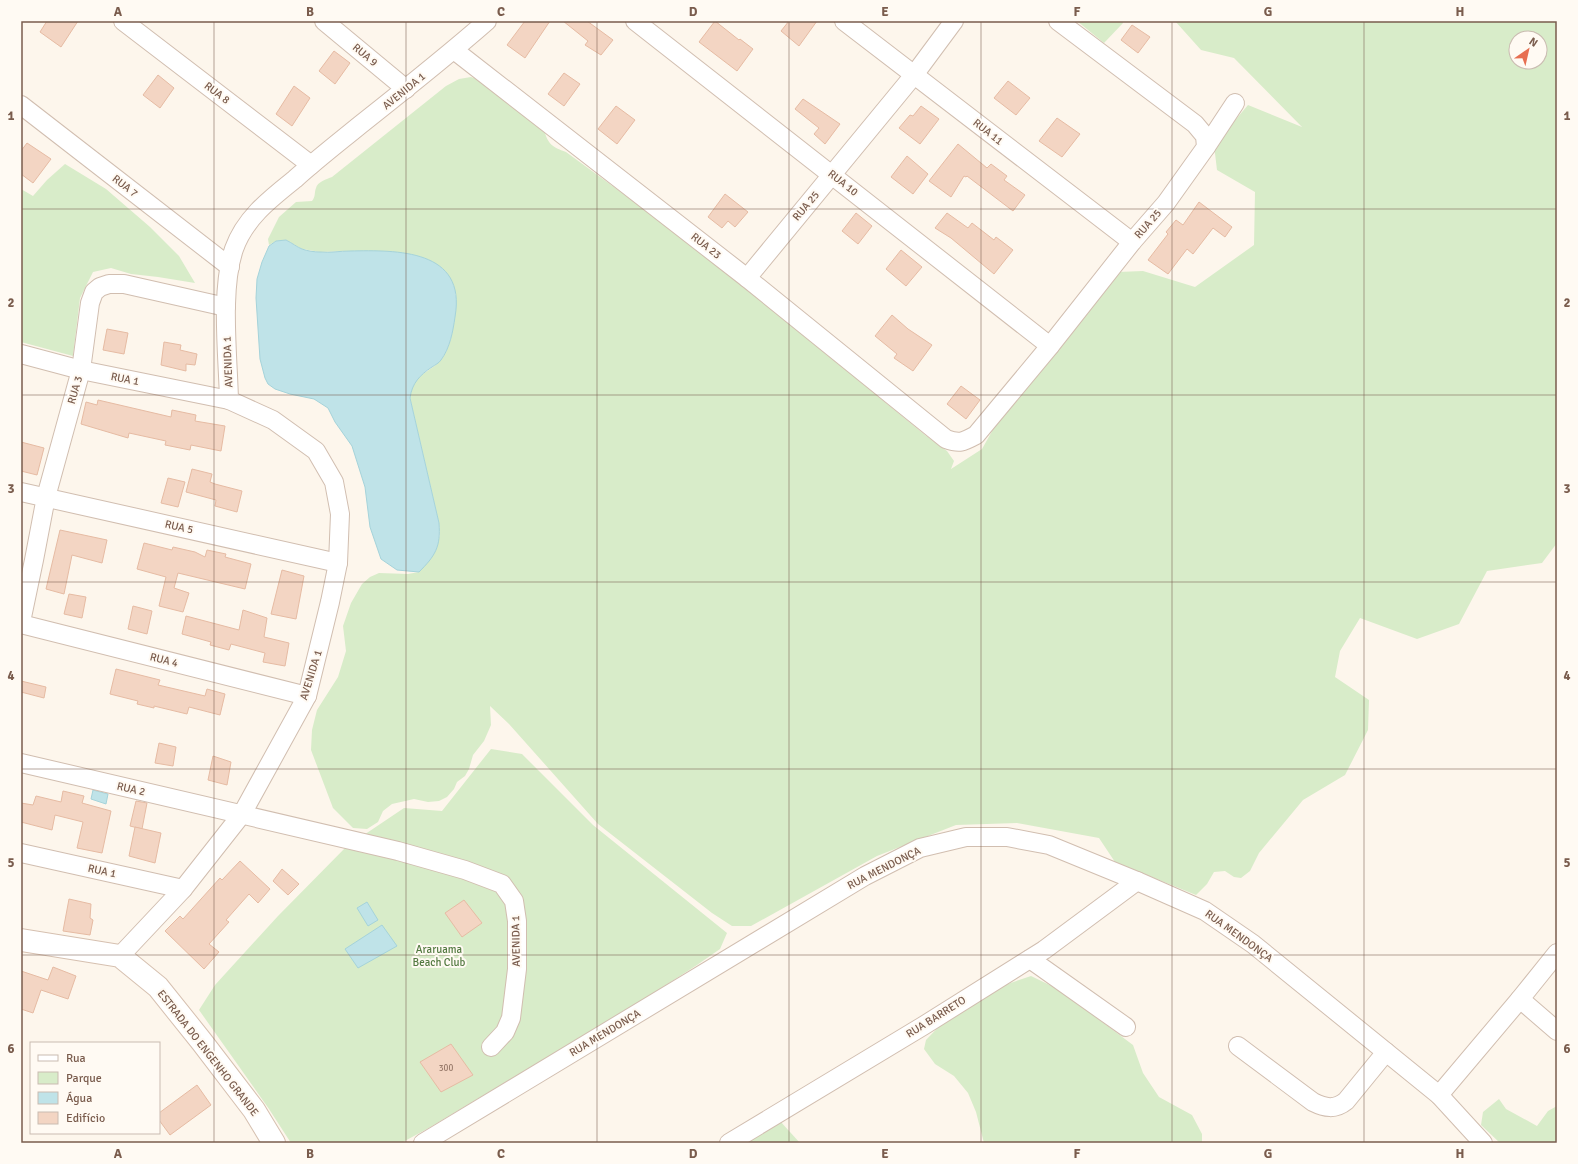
<svg xmlns="http://www.w3.org/2000/svg" width="1578" height="1164" viewBox="0 0 1578 1164" font-family="Signika,sans-serif">
  <style>
    .green { fill: #d8ecc9; fill-rule: evenodd }
    .water { fill: #bfe3e8; stroke: #a5d3da }
    .building { fill: #f3d5c3; stroke: #e6bba3 }
    .lines { fill: none; stroke-linecap: round; stroke-linejoin: round }
    .street-casing { stroke: #d1beb0; stroke-width: 20 }
    .secondary-casing { stroke: #d6c0b0; stroke-width: 24 }
    .street { stroke: #fff; stroke-width: 18 }
    .secondary { stroke: #fff; stroke-width: 22 }
    .grid { fill: none; stroke: #7a5c4d; stroke-width: 1; stroke-opacity: 0.55 }
    .labels { text-anchor: middle; dominant-baseline: central; stroke-width: 4; stroke-linejoin: round; paint-order: stroke }
    .number-label { font-size: 9px; fill: #987a6a }
    .street-label { font-size: 11px; fill: #7a5c4d; stroke: #fffaf3 }
    .park-label { font-size: 11px; fill: #537a41; stroke: #fffaf3 }
    .neatline { fill: none; stroke: #7a5c4d; stroke-width: 1.5 }
    .grid-label { font-size: 13px; text-anchor: middle; font-weight: bold; fill: #7a5c4d }
  </style>
  <rect width="100%" height="100%" fill="#fdf6ec"/>
  <g class="green">
    <path d="M1077 21H1123V23L1104 43Z"/>
    <path d="M1175 21H1557V543L1542 563 1487 571 1459 624 1417 639 1360 618 1340 651 1335 677 1369 700 1368 730 1345 775 1303 800 1259 853 1250 871 1241 878 1234 877 1225 871 1214 872 1207 884 1196 895 1115 862 1099 838 1017 823 956 825 877 856 751 926H732L712 913 598 824 509 724 490 706 491 725 484 741 473 755 469 769 465 776 457 782 454 789 447 797 439 801 428 802 414 799 392 804 383 811 378 822 367 829 353 828 333 808 311 750 312 730 317 710 338 677 346 651 343 626 351 603 362 584 370 577 379 573 408 574 419 572 440 536 439 523 410 398C413 374 426 375 440 361 453 348 456 311 456 293L395 252 350 251 320 252 302 249 286 240 276 241 269 245 268 239 279 217 296 202 312 201C316 196 314 193 316 188 317 182 327 179 332 177L446 86 459 79 471 77 484 82 544 130C548 144 552 147 566 152L633 201 718 265 925 435 947 451 954 461 951 469 982 449 1000 417 1118 272 1143 271 1195 287 1254 245 1255 192 1217 170 1214 145 1248 105 1302 127 1234 58 1201 50ZM1516 38H1540V62H1516Z"/>
    <path d="M65 164 106 189 150 227 179 256 195 283 158 277 131 274 111 268 93 272 80 298 73 356 21 342V189L33 196 47 180Z"/>
    <path d="M491 749 522 754 593 825 727 933 720 949 697 965 638 1003 427 1129 401 1143H291L269 1109 199 1010 215 985 278 916 346 847 404 808 442 811Z"/>
    <path d="M1031 976 1058 989 1133 1045 1143 1073 1159 1097 1192 1115 1202 1134V1143H984L976 1112 968 1093 954 1076 935 1064 924 1049 926 1040 950 1015 987 991Z"/>
    <path d="M1499 1099 1506 1109 1537 1126 1548 1111 1557 1106V1143H1500L1481 1125 1483 1112Z"/>
    <path d="M780 1121 800 1143H743Z"/>
  </g>
  <g class="water">
    <path d="M286 240C292 243 297 247 302 249 307 251 315 252 320 252 330 253 340 251 350 251 397 250 467 249 455 317 453 331 450 348 441 360 439 363 435 365 432 367 420 375 412 383 410 398L439 523C441 547 435 556 419 572L397 570 381 559 370 527 365 487 352 446 335 422 328 408 314 399 290 394 275 389 268 384 265 378 260 359 256 298 257 279 262 262 269 246 276 241Z"/>
    <path d="M93 790 108 794 106 804 91 799Z"/>
    <path d="M367 902 378 920 368 926 357 908Z"/>
    <path d="M382 925 397 946 358 968 345 949Z"/>
  </g>
  <g class="building">
    <path d="M47 21H78L61 47 40 32Z"/>
    <path d="M525 21H550L525 58 507 45Z"/>
    <path d="M563 21H587L613 40 601 55 585 45 588 41Z"/>
    <path d="M715 21 739 40 740 39 753 49 737 71 699 42Z"/>
    <path d="M789 21H817L799 46 781 31Z"/>
    <path d="M1132 25 1150 37 1138 53 1121 40Z"/>
    <path d="M334 51 350 63 335 84 319 71Z"/>
    <path d="M564 73 580 84 564 106 548 94Z"/>
    <path d="M158 75 174 88 160 108 143 95Z"/>
    <path d="M1008 81 1030 98 1016 115 994 98Z"/>
    <path d="M294 86 310 98 292 126 276 114Z"/>
    <path d="M803 99 840 124 825 144 814 134 819 128 795 109Z"/>
    <path d="M616 106 635 120 617 144 598 129Z"/>
    <path d="M921 106 939 119 920 144 899 128 910 115 913 116Z"/>
    <path d="M1057 118 1080 134 1062 157 1039 141Z"/>
    <path d="M27 143 51 159 33 183 21 174V151Z"/>
    <path d="M958 144 987 168 991 164 1007 176 1004 180 1025 195 1013 211 967 176 966 177 964 176 951 197 929 181Z"/>
    <path d="M907 156 928 174 913 194 891 177Z"/>
    <path d="M725 194 748 212 735 227 728 221 722 228 708 217Z"/>
    <path d="M1199 202 1232 227 1225 237 1213 228 1193 254 1187 249 1168 274 1148 260 1168 234 1166 232 1176 220 1183 225Z"/>
    <path d="M856 213 872 226 858 244 842 231Z"/>
    <path d="M947 213 968 228 972 223 994 240 996 237 1013 250 994 274 951 238 935 228Z"/>
    <path d="M901 250 922 267 906 286 886 269Z"/>
    <path d="M892 315 908 329 932 345 913 371 894 358 897 354 875 336Z"/>
    <path d="M107 329 128 333 124 354 103 350Z"/>
    <path d="M164 342 181 345 180 350 197 354 195 365 186 364V371L161 365Z"/>
    <path d="M961 386 980 400 966 419 947 404Z"/>
    <path d="M98 400 171 417 172 410 196 415 195 421 225 426 221 451 191 445 190 450 165 445 166 441 129 433 128 438 81 424 86 402 97 405Z"/>
    <path d="M21 442 44 448 37 475 21 471Z"/>
    <path d="M192 469 212 474 210 482 215 484 242 491 237 512 215 506 216 500 186 492Z"/>
    <path d="M168 478 185 482 178 507 161 503Z"/>
    <path d="M60 530 107 540 102 563 72 555 64 594 46 589Z"/>
    <path d="M144 543 172 550 173 547 195 552 205 557 207 550 226 554 225 557 251 564 245 589 178 573 174 588 189 593 183 612 159 606 166 577 137 569Z"/>
    <path d="M282 570 304 576 296 619 271 614Z"/>
    <path d="M69 594 86 597 82 618 64 614Z"/>
    <path d="M133 606 152 611 147 634 128 629Z"/>
    <path d="M243 610 267 618 264 637 289 643 285 666 263 662 265 653 231 644 229 650 210 645 211 642 182 634 186 616 239 630Z"/>
    <path d="M116 669 160 680 158 685 205 696 207 689 225 694 220 715 189 707 187 714 154 706V708L137 704 138 701 110 694Z"/>
    <path d="M21 681 46 687 44 698 21 692Z"/>
    <path d="M159 743 176 747 173 766 155 763Z"/>
    <path d="M213 756 231 762 227 785 208 780Z"/>
    <path d="M63 791 84 796 82 803 111 811 102 853 77 848 83 822 55 815 52 830 21 822V803L33 805 36 796 61 802Z"/>
    <path d="M136 801 147 803 142 829 130 826Z"/>
    <path d="M135 827 161 833 155 863 129 856Z"/>
    <path d="M240 861 270 889 258 903 249 894 226 920 229 922 209 944 219 952 204 969 165 931 180 916 183 919 220 878 222 880Z"/>
    <path d="M282 869 299 884 288 895 273 881Z"/>
    <path d="M69 899 91 904 90 918 93 920 90 935 63 931Z"/>
    <path d="M464 900 482 923 462 937 445 913Z"/>
    <path d="M53 967 76 976 68 999 41 990 33 1013 21 1009V971L48 980Z"/>
    <path d="M451 1044 473 1075 441 1092 420 1062Z"/>
    <path d="M197 1085 211 1105 170 1135 159 1120V1113Z"/>
  </g>
  <g class="lines">
    <g class="street-casing">
      <g id="street">
        <path d="M123 21 311 165"/>
        <path d="M324 21 406 89"/>
        <path d="M635 21 1050 346"/>
        <path d="M844 21 1132 242"/>
        <path d="M454 50 747 278 946 439C960 444 963 442 976 435L1050 346 1132 242 1166 203 1206 147 1205 136 1195 124 1058 21"/>
        <path d="M21 105 230 267"/>
        <path d="M1206 147 1235 103"/>
        <path d="M747 278 914 75 954 21"/>
        <path d="M21 354 81 370 229 400"/>
        <path d="M21 492 338 563"/>
        <path d="M21 622 34 560 46 497 81 370 90 303 94 292 100 287 109 284H124L226 307"/>
        <path d="M21 624 307 696"/>
        <path d="M21 763 398 851 465 870 502 884 514 901 517 921V969L511 1018 505 1032 491 1047"/>
        <path d="M21 853 183 889"/>
        <path d="M1557 953 1520 999 1557 1031"/>
        <path d="M120 956 183 889 242 814 307 696 330 602 338 563 340 514 334 482 316 451 273 420 229 400C228 356 220 290 234 249 245 218 270 199 295 179 316 160 338 143 360 125 403 91 446 57 487 21"/>
        <path d="M1030 959 1126 1027"/>
        <path d="M1238 1046 1313 1102C1325 1108 1335 1110 1346 1101L1386 1052"/>
        <path d="M1439 1095 1520 999"/>
        <path d="M423 1143 865 876 920 848 966 837H1007L1049 845 1137 881 1205 911 1253 944 1439 1095 1483 1143"/>
        <path d="M729 1143 923 1026 1044 950 1137 881"/>
      </g>
    </g>
    <g class="secondary-casing">
      <path id="secondary" d="M21 940 120 956 158 987 202 1042 254 1110 274 1143"/>
    </g>
    <use href="#street" class="street"/>
    <use href="#secondary" class="secondary"/>
  </g>
  <path class="grid" d="M214 21V1143M406 21V1143M597 21V1143M789 21V1143M981 21V1143M1172 21V1143M1364 21V1143M21 209H1557M21 395H1557M21 582H1557M21 769H1557M21 955H1557"/>
  <g class="labels">
    <g class="number-label">
      <text x="446" y="1068">300</text>
    </g>
    <g class="street-label">
      <text transform="translate(365 55) rotate(40)">RUA 9</text>
      <text transform="translate(404 91) rotate(-39)">AVENIDA 1</text>
      <text transform="translate(217 93) rotate(37)">RUA 8</text>
      <text transform="translate(988 132) rotate(38)">RUA 11</text>
      <text transform="translate(843 183) rotate(38)">RUA 10</text>
      <text transform="translate(125 186) rotate(38)">RUA 7</text>
      <text transform="translate(806 206) rotate(-50)">RUA 25</text>
      <text transform="translate(1148 224) rotate(-49)">RUA 25</text>
      <text transform="translate(706 246) rotate(38)">RUA 23</text>
      <text transform="translate(228 362) rotate(-92)">AVENIDA 1</text>
      <text transform="translate(125 379) rotate(11)">RUA 1</text>
      <text transform="translate(75 390) rotate(-74)">RUA 3</text>
      <text transform="translate(179 527) rotate(13)">RUA 5</text>
      <text transform="translate(164 660) rotate(14)">RUA 4</text>
      <text transform="translate(311 675) rotate(-73)">AVENIDA 1</text>
      <text transform="translate(131 789) rotate(13)">RUA 2</text>
      <text transform="translate(884 868) rotate(-27)">RUA MENDONÇA</text>
      <text transform="translate(102 871) rotate(12)">RUA 1</text>
      <text transform="translate(1239 936) rotate(36)">RUA MENDONÇA</text>
      <text transform="translate(516 941) rotate(-91)">AVENIDA 1</text>
      <text transform="translate(936 1017) rotate(-32)">RUA BARRETO</text>
      <text transform="translate(605 1033) rotate(-31)">RUA MENDONÇA</text>
      <text transform="translate(208 1053) rotate(52)">ESTRADA DO ENGENHO GRANDE</text>
    </g>
    <g class="park-label">
      <text x="439" y="949">Araruama<tspan x="439" dy="13">Beach Club</tspan></text>
    </g>
  </g>
  <rect width="1578" height="1164" fill="none" stroke="#fffaf3" stroke-width="44"/>
  <rect x="30" y="1042" width="130" height="92" fill="#fffaf3" stroke="#cabbb1"/>
  <rect x="38" y="1055" width="20" height="6" fill="#ffffff" stroke="#cabbb1"/>
  <text x="66" y="1062" font-size="12" fill="#7a5c4d">Rua</text>
  <rect x="38" y="1072" width="20" height="12" fill="#d8ecc9" stroke="#cabbb1"/>
  <text x="66" y="1082" font-size="12" fill="#7a5c4d">Parque</text>
  <rect x="38" y="1092" width="20" height="12" fill="#bfe3e8" stroke="#cabbb1"/>
  <text x="66" y="1102" font-size="12" fill="#7a5c4d">Água</text>
  <rect x="38" y="1112" width="20" height="12" fill="#f3d5c3" stroke="#cabbb1"/>
  <text x="66" y="1122" font-size="12" fill="#7a5c4d">Edifício</text>
  <g transform="translate(1528 50) rotate(34)"><circle r="19" fill="#fffaf3" stroke="#cabbb1"/>
  <path d="M0-3L7 15L0 10L-7 15Z" fill="#e76f51"/>
  <text y="-6" font-size="11" font-weight="bold" text-anchor="middle" fill="#7a5c4d">N</text>
  </g>
  <rect x="22" y="22" width="1534" height="1120" class="neatline"/>
  <g class="grid-label">
    <text x="118" y="16">A</text>
    <text x="310" y="16">B</text>
    <text x="501" y="16">C</text>
    <text x="693" y="16">D</text>
    <text x="885" y="16">E</text>
    <text x="1077" y="16">F</text>
    <text x="1268" y="16">G</text>
    <text x="1460" y="16">H</text>
    <text x="11" y="120">1</text>
    <text x="1567" y="120">1</text>
    <text x="11" y="307">2</text>
    <text x="1567" y="307">2</text>
    <text x="11" y="493">3</text>
    <text x="1567" y="493">3</text>
    <text x="11" y="680">4</text>
    <text x="1567" y="680">4</text>
    <text x="11" y="867">5</text>
    <text x="1567" y="867">5</text>
    <text x="11" y="1053">6</text>
    <text x="1567" y="1053">6</text>
    <text x="118" y="1158">A</text>
    <text x="310" y="1158">B</text>
    <text x="501" y="1158">C</text>
    <text x="693" y="1158">D</text>
    <text x="885" y="1158">E</text>
    <text x="1077" y="1158">F</text>
    <text x="1268" y="1158">G</text>
    <text x="1460" y="1158">H</text>
  </g>
</svg>
